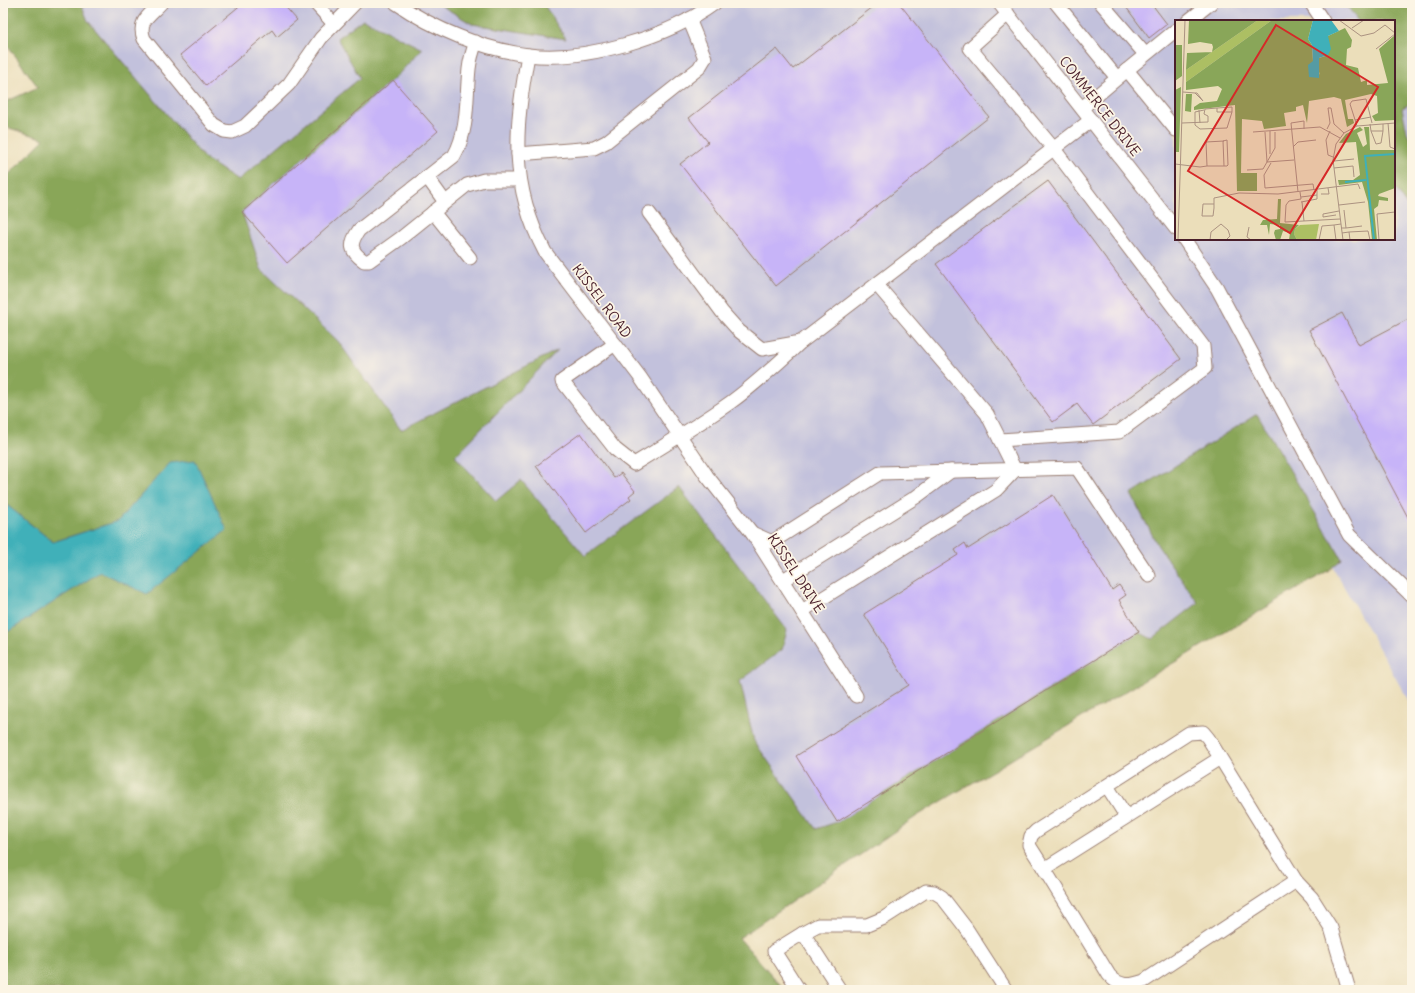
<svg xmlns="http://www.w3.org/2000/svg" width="1415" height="993" viewBox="0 0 1415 993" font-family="Delius,sans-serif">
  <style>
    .industrial { fill: #c2c1dc; fill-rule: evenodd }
    .forest { fill: #89a659; stroke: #6a6242 }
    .water { fill: #3fb0b9; stroke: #446872 }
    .building { fill: #c7b4f8 }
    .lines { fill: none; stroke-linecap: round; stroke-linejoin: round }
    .minor-casing { stroke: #9a7e72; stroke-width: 15 }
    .minor { stroke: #fff; stroke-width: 13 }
    .labels { text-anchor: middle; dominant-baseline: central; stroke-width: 3.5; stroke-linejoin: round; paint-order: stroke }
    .street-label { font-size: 14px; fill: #4a1f2b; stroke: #fcf5e5 }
    .inset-river { fill: none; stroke: #3fb0b9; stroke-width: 2 }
    .inset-road { fill: none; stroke: #ab9281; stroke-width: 1 }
    .view { fill: #d62828; fill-opacity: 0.15; stroke: #d62828; stroke-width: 2 }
    .inset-edge { fill: none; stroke: #4a1f2b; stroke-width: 2 }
  </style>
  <rect width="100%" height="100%" fill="#fcf5e5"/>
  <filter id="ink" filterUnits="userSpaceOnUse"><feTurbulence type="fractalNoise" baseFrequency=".025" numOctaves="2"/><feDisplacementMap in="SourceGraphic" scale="8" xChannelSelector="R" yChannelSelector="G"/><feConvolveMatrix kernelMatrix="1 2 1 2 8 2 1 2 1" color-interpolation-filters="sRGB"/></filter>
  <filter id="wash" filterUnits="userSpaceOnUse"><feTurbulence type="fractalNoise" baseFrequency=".012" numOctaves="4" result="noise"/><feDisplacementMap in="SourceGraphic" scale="16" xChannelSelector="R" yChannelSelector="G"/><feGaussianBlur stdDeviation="0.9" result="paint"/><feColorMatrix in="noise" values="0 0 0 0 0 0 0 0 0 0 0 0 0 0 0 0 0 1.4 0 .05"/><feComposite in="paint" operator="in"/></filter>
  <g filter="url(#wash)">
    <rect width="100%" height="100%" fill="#ebdeba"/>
    <path class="industrial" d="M3 3H1412V707L1330 562 742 912ZM1176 21H1394V239H1176Z"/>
    <g class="forest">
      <path d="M3 3H81L88 21 204 158 238 180 360 78 337 38 363 19 422 49 393 80 242 212 261 269 338 341 401 430 558 350 455 456 496 501 521 480 585 556 679 487 787 630 782 650 740 681 754 741 816 829 837 822 1139 632 1152 639 1198 603 1158 546 1131 494 1257 414 1342 559 1329 570 917 816 739 938 785 990H3V635L100 572 148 594 170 463 118 521 53 542 3 502V180L44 139 3 126V103L38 87 3 39Z"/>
      <path d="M437 3H543L566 39 472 24Z"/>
      <path d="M1345 3H1412V103L1402 108 1407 132 1412 143V213L1394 186V21H1358Z"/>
    </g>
    <path class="water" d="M195 460 227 530 147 594 100 572 3 635V502L53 542 118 521 170 463Z"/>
    <g id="blocks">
      <g class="building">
        <path d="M243 3H282L297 20 277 37 272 30 206 86 180 55Z"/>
        <path d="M878 3H899L989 117 776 286 680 164 708 142 689 118 777 49 793 69Z"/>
        <path d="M1123 3H1151L1167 24 1149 38Z"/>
        <path d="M393 80 438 131 287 263 242 212Z"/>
        <path d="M1048 181 1181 359 1093 425 1077 404 1053 422 936 264Z"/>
        <path d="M1342 313 1359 345 1412 317V525L1309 330Z"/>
        <path d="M581 433 614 478 621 473 635 491 629 496 631 499 586 533 536 466Z"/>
        <path d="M1053 495 1112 590 1119 585 1126 595 1119 600 1139 632 837 822 796 756 909 685 864 614 958 555 955 550 965 543 968 549Z"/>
      </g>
    </g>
  </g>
  <g filter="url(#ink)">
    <use href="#blocks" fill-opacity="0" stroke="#9a7e72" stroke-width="1"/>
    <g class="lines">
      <g class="minor-casing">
        <g id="minor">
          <path d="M161 3C150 15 137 21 144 39L214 125 224 131 232 132 245 126 289 84 321 38 355 3"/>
          <path d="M315 3 334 24"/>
          <path d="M396 3C434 29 482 49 528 55 585 62 669 37 715 3"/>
          <path d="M999 3 1176 229"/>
          <path d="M1056 3 1117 78"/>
          <path d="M1101 3 1145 54"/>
          <path d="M1311 3 1323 21"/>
          <path d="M1188 21 1211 3"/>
          <path d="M476 42C473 50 470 60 469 69 466 97 469 130 454 156L359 230C349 244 350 251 364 261H369L401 238 467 185 484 180H519"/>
          <path d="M528 55C515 128 509 184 545 252L640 377 707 476 752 533 856 696"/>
          <path d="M1127 70 1176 30"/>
          <path d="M1082 108 1127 70 1176 130"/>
          <path d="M518 154 594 148 606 142 699 68 705 58 689 19"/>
          <path d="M427 177 445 202"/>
          <path d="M433 212 470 258"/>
          <path d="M649 213 722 312 739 331 762 349 801 342"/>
          <path d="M1184 239 1217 288 1349 535 1412 596"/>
          <path d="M615 344 562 381 615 449 634 464C667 444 700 424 731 402 756 384 778 363 801 342L1091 120"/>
          <path d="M1000 440 1119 432 1205 368 1203 346 1054 149 970 48 1008 14"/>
          <path d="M752 533 772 542 880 473 1077 468 1149 576"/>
          <path d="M783 580 916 497 951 471"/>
          <path d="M802 611 996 490 1015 470 987 414 877 285"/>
          <path d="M1220 758 1049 866 1043 867 1029 845 1031 836 1036 831 1189 733 1203 732 1208 738 1296 881 1312 898 1331 928 1349 990"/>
          <path d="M1107 786 1126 816"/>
          <path d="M1043 867 1109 975C1119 987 1130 986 1144 981L1296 881"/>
          <path d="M803 933 818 925H867L884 918 926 891 934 892 942 897 966 928 1006 990"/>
          <path d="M799 990 774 951 803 933 840 990"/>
        </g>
      </g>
      <use href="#minor" class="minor"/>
    </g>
  </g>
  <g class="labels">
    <g class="street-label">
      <text transform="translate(1100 106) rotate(52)">COMMERCE DRIVE</text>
      <text transform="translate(602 301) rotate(53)">KISSEL ROAD</text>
      <text transform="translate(796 573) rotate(57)">KISSEL DRIVE</text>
    </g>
  </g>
  <g transform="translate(1175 20)">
    <rect width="220" height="220" fill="#ebdeba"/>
    <path d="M83 0H97L11 62V50ZM144 204 141 220H122L119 214 120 209 125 205Z" fill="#acbf63"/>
    <path d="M14 0H83L11 50 12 33 37 32 38 27 37 24 25 22 13 24ZM97 0H138L133 19 137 25 138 41 145 55 142 46 144 38 153 35V16L170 8 177 20 176 27 172 29 171 45 183 48 186 62 192 60V65L213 63 204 29 220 15V100L200 101 197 96 203 93 202 76 196 74 170 80 173 99H178L179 103 172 107 166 79 159 77 134 81 132 103 128 85 121 87V91L109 93 111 106 89 109 87 101 67 99 66 153H82V171H62L60 85 19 90V87L25 83 42 81 47 69 43 66 11 70V62ZM0 25H7V56L0 61ZM6 67 4 132H0V70ZM11 74H17L16 92 10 91ZM185 107 188 110 182 113 188 127 192 124 189 107H194L195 130H220V168L204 174 203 176 213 178V181L204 180 203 186 199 189 202 220H197L193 182 187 162 164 165 163 160H178L185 155 181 122 164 123 171 114ZM103 179H106L105 203 124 205 120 209 119 214 122 220H114L115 213 108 211 105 220H101L99 213 100 210 105 209V205L95 204 94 215 92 205H85L88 200 102 199Z" fill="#89a659"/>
    <path d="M138 0H156L164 11 153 16 156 29 153 35 144 38V58L134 57 133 45 138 41 137 25 133 19Z" fill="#3fb0b9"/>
    <path class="inset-river" d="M170 162 191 160M199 220 190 136 220 134"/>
    <path class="inset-road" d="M164 0 186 16 199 13 210 5 220 13M177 8 189 0M201 29 220 14M8 72 20 73H22L28 81 20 73M24 90 25 103M29 90 20 92V105L25 109 52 108 57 92M180 100 196 97M7 103 33 102V96L29 94 30 89 42 88 57 87V92H42V88M213 103 215 127 220 129M195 104 196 111H208V104M182 106 175 84 177 81 191 79 197 103M152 109 155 103 153 88H156L159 104 169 113M95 111V134M155 111 151 120 153 135 158 137M196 111 201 124 206 123 208 111M78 112 145 107 165 118M90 112 92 142 119 140M118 127 123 122 141 120M159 141 179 139M96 143 89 155 90 168 138 164 139 170M0 144 25 147 32 146H52L53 145 52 120 48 121 49 146M32 146 31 122 49 121M159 148 178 146 179 157M72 150 88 149 100 128V112M123 172 116 103 129 101V109M125 172 126 179 114 181 111 185 110 202 165 199M146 174H154L153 168M126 177 142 175M126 182 142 179V170M127 182 129 201M39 184H28L27 196H38L39 188V178L64 173 103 174 183 164 185 169M164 185 190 182M161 195 148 197V194L164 191M74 207 72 217 76 220M166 208H171L169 190M171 208 187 206M174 212 193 211 195 220M167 213 174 212 175 220M3 220 10 0M35 220 36 212 46 204 53 210 55 216 51 220M144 220 147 206 159 205M161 220 159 205 166 204M168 220 158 140 161 124 169 113 182 106 220 103M204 220 202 194 220 192"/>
    <path class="view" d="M101 5 203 67 115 213 13 151Z"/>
    <rect width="220" height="220" class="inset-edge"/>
  </g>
  <rect width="1415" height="993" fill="none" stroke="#fcf5e5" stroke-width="16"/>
</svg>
